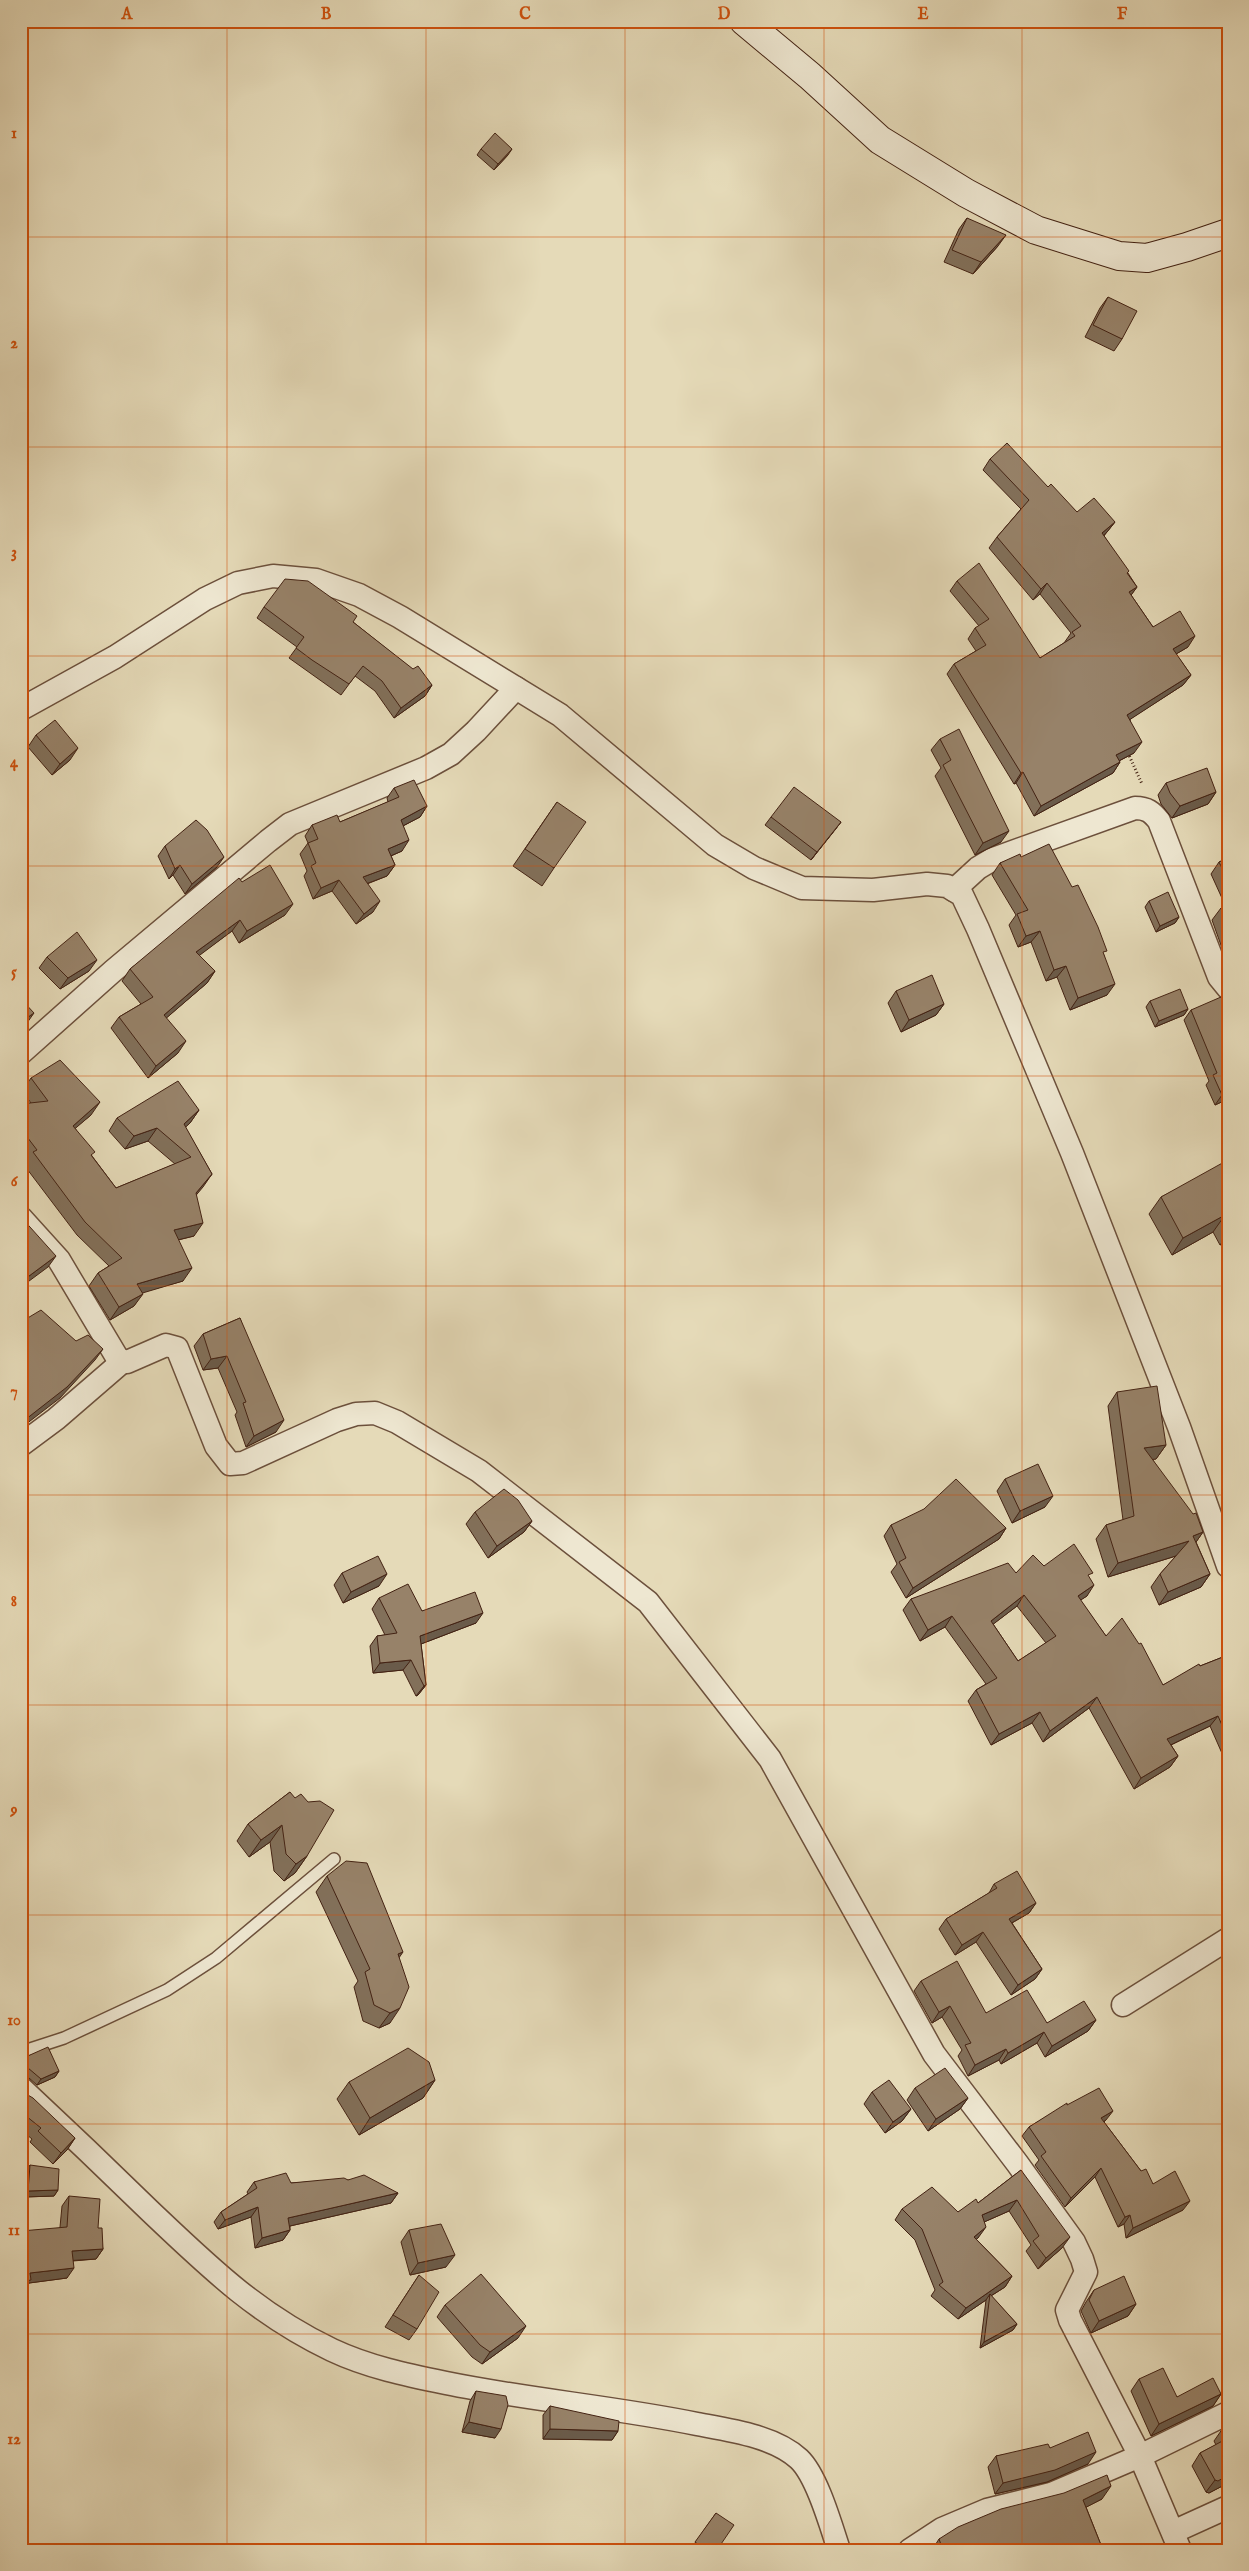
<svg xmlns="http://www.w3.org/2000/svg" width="1249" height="2571" viewBox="0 0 1249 2571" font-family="'IM FELL English',serif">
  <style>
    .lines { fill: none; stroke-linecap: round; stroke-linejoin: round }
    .lane-casing { stroke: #6c503c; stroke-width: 14 }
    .street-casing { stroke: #6c503c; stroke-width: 25 }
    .secondary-casing { stroke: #432213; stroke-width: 30 }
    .path { stroke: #432213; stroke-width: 3; stroke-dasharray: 1 2.5; stroke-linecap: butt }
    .lane { stroke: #eee7d1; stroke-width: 11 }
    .street { stroke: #eee7d1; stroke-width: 22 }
    .secondary { stroke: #eee7d1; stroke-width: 28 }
    .wall { fill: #82705a; stroke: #432213; fill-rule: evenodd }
    .shaded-wall { fill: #6a5b4a; stroke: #432213 }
    .building { fill: #978269; stroke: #432213; fill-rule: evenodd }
    .grid { fill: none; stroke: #cf510d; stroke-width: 1; stroke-opacity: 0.55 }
    .neatline { fill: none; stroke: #cf510d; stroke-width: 2 }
    .grid-label { font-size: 16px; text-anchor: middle; font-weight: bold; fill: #cf510d }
  </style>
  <rect width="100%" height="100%" fill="#e5dab8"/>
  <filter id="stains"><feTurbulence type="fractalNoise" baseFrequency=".004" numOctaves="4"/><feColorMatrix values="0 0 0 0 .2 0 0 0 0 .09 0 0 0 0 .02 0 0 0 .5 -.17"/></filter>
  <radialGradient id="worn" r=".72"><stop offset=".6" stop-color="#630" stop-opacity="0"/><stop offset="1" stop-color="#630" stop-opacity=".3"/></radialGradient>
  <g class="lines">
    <g class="lane-casing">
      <path id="lane" d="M21 2052 64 2038 167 1990 216 1958 334 1859"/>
    </g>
    <g class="street-casing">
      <g id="street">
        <path d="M21 709 115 657 205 599 238 583 273 576 316 580 359 595 400 617 560 715 715 845 754 868 802 888 873 890 927 884 947 886 962 895 978 929 1072 1153 1179 1427 1228 1566"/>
        <path d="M954 890 978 868 993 859 1135 808C1147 808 1152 812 1159 821L1219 977 1228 988"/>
        <path d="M21 1053 113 971 268 841 290 824 426 768 451 754 476 731 516 688"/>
        <path d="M21 1218 59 1260 118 1359 127 1362 166 1345 177 1348 216 1446 230 1464 243 1463 337 1420 356 1414 375 1413 397 1422 479 1471 648 1602 770 1759 934 2054 1017 2163 1074 2242 1082 2259 1086 2272 1067 2310 1070 2320 1140 2456 1180 2550"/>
        <path d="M21 1445 56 1419 122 1362"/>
        <path d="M1123 2005 1228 1939"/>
        <path d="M21 2088C65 2129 108 2170 151 2212 210 2268 257 2314 332 2350 368 2367 407 2375 446 2383 529 2400 614 2407 697 2424 729 2430 774 2436 799 2459 817 2476 831 2526 839 2550"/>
        <path d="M1173 2532 1228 2507"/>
        <path d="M910 2550 942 2529 987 2510 1051 2494 1140 2456 1228 2413"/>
      </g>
    </g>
    <g class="secondary-casing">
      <path id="secondary" d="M744 21 810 76 880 140 966 193 1036 230 1119 256 1147 258 1187 247 1228 233"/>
    </g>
    <path class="path" d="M1128 753 1142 784"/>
    <use href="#lane" class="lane"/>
    <use href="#street" class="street"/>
    <use href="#secondary" class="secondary"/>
  </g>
  <g class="wall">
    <path d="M481 149 508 155 494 170 477 155Z"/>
    <path d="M967 218 998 246 973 274 944 262 959 229Z"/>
    <path d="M1108 297 1122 339 1114 351 1085 337 1100 308Z"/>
    <path d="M990 459 1048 487 1077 512 1115 522 1107 532 1104 536 1137 587 1131 595 1153 627 1188 647 1176 654 1191 675 1183 685 1130 719 1134 753 1119 761 1120 762 1113 773 1034 816 1016 783 1014 784 947 674 954 664 976 651 968 639 975 628 979 626 950 591 957 581 1040 658 1064 643 1071 633 1040 594 1033 600 989 548 997 537 1021 509 983 470Z"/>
    <path d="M264 607 353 622 432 685 425 696 394 718 375 691 355 676 341 695 289 658 297 647 257 618Z"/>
    <path d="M36 735 70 760 52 775 28 747Z"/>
    <path d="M940 739 1001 842 975 855 935 776 941 768 931 750Z"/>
    <path d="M1166 783 1216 792 1208 804 1172 818 1161 804 1158 795Z"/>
    <path d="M394 788 427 806 420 817 403 826 402 851 391 856 395 865 387 876 367 884 373 912 356 924 332 891 313 899 304 876 307 871 300 854 308 843 305 836 312 825 340 822 388 802 387 798Z"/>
    <path d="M557 802 554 868 542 886 513 866Z"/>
    <path d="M771 817 841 822 811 860 765 825Z"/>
    <path d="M165 846 217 867 185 894 173 875 169 879 158 856Z"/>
    <path d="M1021 857 1104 955 1107 995 1070 1010 1057 977 1046 981 1031 942 1018 947 1009 925 1016 915 992 875 1000 863Z"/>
    <path d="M1228 858V962H1227L1212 920 1221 908 1226 907 1211 874 1219 862Z"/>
    <path d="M242 882 285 915 239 943 232 931 199 955 215 971 207 983 166 1018 178 1053 148 1078 111 1028 119 1017 141 1004 122 981 130 969Z"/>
    <path d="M1149 901 1179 917 1175 923 1156 932 1145 907Z"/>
    <path d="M47 957 89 971 60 989 39 968Z"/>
    <path d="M896 991 944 1004 936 1015 901 1032 888 1003Z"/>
    <path d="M1150 1001 1188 1009 1184 1015 1155 1027 1146 1007Z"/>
    <path d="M1191 1010 1228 1012V1099L1215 1105 1206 1085 1209 1081 1184 1020Z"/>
    <path d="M31 1078 91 1115 75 1128 92 1156 116 1188 175 1164 148 1141 125 1149 109 1131 117 1118 199 1110 190 1123 185 1127 212 1174 196 1194 194 1236 178 1240 183 1281 143 1292 134 1306 110 1320 89 1286 98 1273 109 1266 77 1235 24 1165 27 1161 21 1154V1104L31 1103 22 1091Z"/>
    <path d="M1228 1164V1240L1220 1245 1213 1232 1172 1255 1149 1214 1161 1197Z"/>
    <path d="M240 1318 276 1432 246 1447 235 1415 237 1412 218 1368 203 1370 194 1346 203 1334Z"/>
    <path d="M1117 1392 1166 1445 1156 1459H1152L1203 1532 1196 1542 1210 1574 1201 1587 1159 1605 1151 1587 1160 1574 1176 1556 1108 1577 1096 1539 1106 1525 1123 1520 1108 1406Z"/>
    <path d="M1005 1479 1045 1507 1012 1523 997 1491Z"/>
    <path d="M475 1512 532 1521 524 1532 488 1558 466 1524Z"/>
    <path d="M891 1525 1006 1528 999 1539 906 1598 891 1572 897 1564 884 1536Z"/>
    <path d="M1044 1566 1089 1578 1087 1596 1080 1600 1106 1636 1163 1685 1200 1666 1228 1655V1767L1210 1726 1171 1745 1178 1756 1170 1767 1134 1789 1089 1708 1043 1742 1032 1723 991 1745 968 1701 976 1690 986 1684 945 1627 920 1641 903 1610 911 1599ZM1017 1606 1046 1643 1018 1661 993 1624Z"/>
    <path d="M342 1573 379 1586 343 1603 334 1585Z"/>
    <path d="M379 1598 422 1611 476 1623 421 1644 426 1685 418 1695 416 1696 403 1670 373 1673 370 1646 377 1636 385 1635 372 1609Z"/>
    <path d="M1228 1791V1813L1222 1799Z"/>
    <path d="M290 1792 307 1856 295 1873 284 1881 274 1871 270 1842 249 1857 237 1841 248 1824Z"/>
    <path d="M327 1876 399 1958 390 2023 379 2028 363 2021 354 1987 358 1981 316 1892Z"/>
    <path d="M994 1884 1036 1903 1029 1913 1012 1923 1042 1969 1035 1979 1011 1995 976 1942 955 1955 939 1929 946 1919 989 1893Z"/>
    <path d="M921 1981 986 2013 1047 2023 1096 2020 1088 2031 1045 2057 1037 2043 1001 2064 999 2060 968 2076 958 2056 962 2050 942 2017 932 2023 914 1991Z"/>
    <path d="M21 2059 59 2071 55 2077 37 2085 21 2071Z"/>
    <path d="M435 2080 423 2098 359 2135 337 2099 349 2082Z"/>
    <path d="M915 2088 968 2098 960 2109 928 2131 907 2100Z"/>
    <path d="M21 2091 75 2138 67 2150 53 2164 30 2142 32 2139 21 2130Z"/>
    <path d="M872 2092 911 2109 902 2121 885 2133 864 2104Z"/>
    <path d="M1067 2105 1106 2120 1104 2122 1141 2171 1153 2184 1183 2210 1126 2238 1124 2224 1118 2227 1095 2177 1065 2207 1035 2165 1039 2160 1022 2136 1029 2127Z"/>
    <path d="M30 2165 58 2190 54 2196 24 2197 26 2171Z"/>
    <path d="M1021 2170 1062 2248 1038 2269 1026 2251 1031 2245 1009 2211 984 2222 978 2238 976 2239 1012 2276 1005 2287 991 2296 1017 2324 1013 2330 980 2348 986 2300 958 2319 931 2296 935 2290 915 2240 895 2220 902 2209 958 2212 978 2203Z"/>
    <path d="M348 2180 398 2193 391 2203 290 2226V2230L283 2240 255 2248 251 2217 218 2229 214 2222 221 2212 248 2194 247 2192 254 2182 291 2183Z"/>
    <path d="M69 2196 98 2228 103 2249 96 2259 73 2261 67 2278 29 2283 24 2290 60 2227 62 2206Z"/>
    <path d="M409 2230 446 2267 410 2275 401 2242Z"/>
    <path d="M419 2275 417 2329 409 2340 385 2327Z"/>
    <path d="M1094 2290 1136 2304 1128 2316 1091 2333 1081 2311 1086 2302Z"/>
    <path d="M445 2305 518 2338 482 2364 472 2357 437 2317Z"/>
    <path d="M1139 2379 1177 2397 1221 2394 1213 2406 1151 2436 1131 2391Z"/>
    <path d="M476 2391 495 2438 462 2432 470 2401Z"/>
    <path d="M550 2406 618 2431 612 2440 543 2439V2415Z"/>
    <path d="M1228 2425V2483L1209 2493 1206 2492 1192 2466 1200 2453 1216 2445 1214 2441 1223 2428Z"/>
    <path d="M1050 2448 1088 2464 1047 2482 995 2494 988 2467 996 2456Z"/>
    <path d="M1102 2499 1086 2507 1103 2550H932L939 2539Z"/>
    <path d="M716 2513 717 2550H690Z"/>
    <path d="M1228 2517V2533L1223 2524Z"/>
  </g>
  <g class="shaded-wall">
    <path d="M512 149 508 155 494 170 498 164Z"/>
    <path d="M1006 235 998 246 973 274 981 262Z"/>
    <path d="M1115 522 1107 532 1094 544 1102 533Z"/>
    <path d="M1047 583 1040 594 1033 600 1041 589Z"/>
    <path d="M1137 587 1129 598V592Z"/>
    <path d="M1195 636 1188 647 1166 660 1173 649Z"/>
    <path d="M1191 675 1183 685 1120 726 1127 715Z"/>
    <path d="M432 685 425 696 394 718 401 708Z"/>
    <path d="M1142 742 1134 753 1109 766 1116 755Z"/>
    <path d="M78 748 70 760 52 775 60 764Z"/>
    <path d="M1120 762 1113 773 1034 816 1041 806Z"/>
    <path d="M1023 772 1016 783 1014 784 1021 773Z"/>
    <path d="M1216 792 1208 804 1172 818 1180 806Z"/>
    <path d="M427 806 420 817 393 831 401 820Z"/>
    <path d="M841 822 835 830 811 860 817 852Z"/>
    <path d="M1009 831 1001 842 975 855 983 843Z"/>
    <path d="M409 840 402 851 381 860 388 849Z"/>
    <path d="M224 857 217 867 185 894 192 884Z"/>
    <path d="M180 865 173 875 169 879 175 869Z"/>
    <path d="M395 865 387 876 355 888 363 877Z"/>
    <path d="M339 880 332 891 313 899 321 888Z"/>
    <path d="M380 901 373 912 356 924 364 914Z"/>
    <path d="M293 904 285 915 239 943 247 931Z"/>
    <path d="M1179 917 1175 923 1156 932 1160 926Z"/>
    <path d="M240 920 232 931 188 964 196 952Z"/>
    <path d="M1040 931 1031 942 1018 947 1026 936Z"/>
    <path d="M97 960 89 971 60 989 68 978Z"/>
    <path d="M1066 966 1057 977 1046 981 1054 970Z"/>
    <path d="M215 971 207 983 156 1027 164 1015Z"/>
    <path d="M1115 984 1107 995 1070 1010 1078 998Z"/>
    <path d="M944 1004 936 1015 901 1032 909 1020Z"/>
    <path d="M1188 1009 1184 1015 1155 1027 1159 1021Z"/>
    <path d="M34 1013 22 1030 21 1031V1022Z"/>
    <path d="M186 1041 178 1053 148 1078 156 1066Z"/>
    <path d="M1228 1092V1099L1215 1105 1222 1095Z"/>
    <path d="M100 1102 91 1115 64 1138 73 1126Z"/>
    <path d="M199 1110 190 1123 175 1137 184 1124Z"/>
    <path d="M157 1128 148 1141 125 1149 134 1136Z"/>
    <path d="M212 1174 203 1187 187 1206 196 1193Z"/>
    <path d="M1225 1215 1213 1232 1172 1255 1183 1238Z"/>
    <path d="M203 1223 194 1236 165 1243 174 1230Z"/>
    <path d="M1228 1234V1240L1220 1245Z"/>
    <path d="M56 1256 48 1267 21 1287V1282Z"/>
    <path d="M192 1268 183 1281 129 1297 137 1284Z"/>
    <path d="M143 1294 134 1306 110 1320 119 1307Z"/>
    <path d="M103 1349 95 1360 60 1398 21 1428V1423Z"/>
    <path d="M227 1356 218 1368 203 1370 211 1359Z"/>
    <path d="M284 1420 276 1432 246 1447 254 1436Z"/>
    <path d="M1166 1445 1156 1459 1134 1462 1144 1448Z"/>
    <path d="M1053 1496 1045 1507 1012 1523 1020 1511Z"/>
    <path d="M532 1521 524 1532 488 1558 497 1546Z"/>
    <path d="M1006 1528 999 1539 906 1598 913 1588Z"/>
    <path d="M1203 1532 1194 1545 1193 1536Z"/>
    <path d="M1189 1541 1179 1555 1108 1577 1118 1563Z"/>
    <path d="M387 1574 379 1586 343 1603 351 1592Z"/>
    <path d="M1210 1574 1201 1587 1159 1605 1168 1592Z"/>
    <path d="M1094 1585 1087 1596 1070 1607 1078 1596Z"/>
    <path d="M1024 1595 1017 1606 983 1632 991 1621Z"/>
    <path d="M483 1613 476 1623 413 1647 420 1636Z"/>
    <path d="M952 1616 945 1627 920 1641 928 1630Z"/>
    <path d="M411 1660 403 1670 373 1673 380 1663Z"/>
    <path d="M426 1685 418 1695 416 1696 424 1686Z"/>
    <path d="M1097 1697 1089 1708 1043 1742 1050 1731Z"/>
    <path d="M1040 1712 1032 1723 991 1745 999 1734Z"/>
    <path d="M1218 1716 1210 1726 1160 1750 1167 1739Z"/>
    <path d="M1178 1756 1170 1767 1134 1789 1141 1778Z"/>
    <path d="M282 1825 270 1842 249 1857 261 1840Z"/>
    <path d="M307 1856 295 1873 284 1881 296 1864Z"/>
    <path d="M1036 1903 1029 1913 1001 1929 1009 1919Z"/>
    <path d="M983 1932 976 1942 955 1955 962 1945Z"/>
    <path d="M403 1952 392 1968 398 1954Z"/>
    <path d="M1042 1969 1035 1979 1011 1995 1018 1985Z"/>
    <path d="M950 2006 942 2017 932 2023 939 2012Z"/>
    <path d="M400 2008 390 2023 379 2028 390 2013Z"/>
    <path d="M1096 2020 1088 2031 1045 2057 1052 2046Z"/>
    <path d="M1044 2032 1037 2043 1001 2064 1008 2053Z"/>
    <path d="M1006 2049 999 2060 968 2076 975 2065Z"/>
    <path d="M59 2071 55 2077 37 2085 41 2079Z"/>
    <path d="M435 2080 423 2098 359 2135 370 2118Z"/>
    <path d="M968 2098 960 2109 928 2131 936 2119Z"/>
    <path d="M911 2109 902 2121 885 2133 893 2122Z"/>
    <path d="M1113 2111 1106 2120 1095 2127 1101 2118Z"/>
    <path d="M75 2138 67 2150 53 2164 61 2153Z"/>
    <path d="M1101 2168 1095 2177 1065 2207 1071 2198Z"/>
    <path d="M58 2190 54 2196 24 2197 28 2191Z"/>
    <path d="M398 2193 391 2203 281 2228 288 2218Z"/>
    <path d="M1017 2200 1009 2211 975 2226 982 2215Z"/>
    <path d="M1190 2201 1183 2210 1126 2238 1133 2228Z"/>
    <path d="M258 2207 251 2217 218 2229 225 2220Z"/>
    <path d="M1130 2215 1124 2224 1118 2227 1125 2217Z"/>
    <path d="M986 2227 978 2238 966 2247 974 2237Z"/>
    <path d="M290 2230 283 2240 255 2248 262 2238Z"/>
    <path d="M1070 2237 1062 2248 1038 2269 1046 2258Z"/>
    <path d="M103 2249 96 2259 64 2261 72 2251Z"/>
    <path d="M455 2255 446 2267 410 2275 418 2263Z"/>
    <path d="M74 2268 67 2278 29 2283 24 2290 21 2291V2282L30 2273Z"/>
    <path d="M1012 2276 1005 2287 989 2297 990 2294 986 2300 958 2319 966 2308Z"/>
    <path d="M1136 2304 1128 2316 1091 2333 1099 2321Z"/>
    <path d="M1017 2324 1013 2330 980 2348 984 2342Z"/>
    <path d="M526 2326 518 2338 482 2364 490 2352Z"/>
    <path d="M1221 2394 1213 2406 1151 2436 1159 2424Z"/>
    <path d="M469 2422 501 2429 495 2438 462 2432Z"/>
    <path d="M550 2429 618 2431 612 2440 543 2439Z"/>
    <path d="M1096 2452 1088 2464 1047 2482 995 2494 1003 2483Z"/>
    <path d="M1228 2475V2483L1209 2493 1206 2492 1215 2480Z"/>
    <path d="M1111 2486 1102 2499 1073 2514 1083 2500Z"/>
  </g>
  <g class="building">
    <path d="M495 133 512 149 498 164 481 149Z"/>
    <path d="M967 218 1006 235 981 262 952 250Z"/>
    <path d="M1108 297 1137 311 1122 339 1093 325Z"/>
    <path d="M1007 443 1048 487 1051 484 1077 512 1094 498 1115 522 1102 533 1129 571 1127 573 1137 587 1129 592 1153 627 1180 611 1195 636 1173 649 1191 675 1127 715 1142 742 1116 755 1120 762 1041 806 1023 772 1021 773 954 664 986 645 975 628 989 619 957 581 979 563 1040 658 1075 636 1072 632 1081 626 1047 583 1041 589 997 537 1029 500 990 459Z"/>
    <path d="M285 579 308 581 357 616 353 622 413 669 418 666 432 685 401 708 382 681 363 666 349 684 312 660 296 648 304 637 264 607Z"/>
    <path d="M55 720 78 748 60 764 36 735Z"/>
    <path d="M959 729 1009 831 983 843 943 765 951 760 940 739Z"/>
    <path d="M1207 768 1216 792 1180 806 1170 793 1166 783Z"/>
    <path d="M414 780 427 806 401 820 409 840 388 849 395 865 363 877 380 901 364 914 339 880 321 888 311 866 316 863 308 843 318 839 312 825 337 815 340 822 399 797 394 788Z"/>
    <path d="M794 787 841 822 817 852 771 817Z"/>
    <path d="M557 802 586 822 554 868 525 849Z"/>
    <path d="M196 820 207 830 224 857 192 884 180 865 175 869 165 846Z"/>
    <path d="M1049 844 1072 887 1078 885 1098 927 1107 951 1103 952 1115 984 1078 998 1066 966 1054 970 1040 931 1026 936 1017 914 1028 910 1000 863 1020 854 1021 857Z"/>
    <path d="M1228 858V881L1219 862Z"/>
    <path d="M270 865 293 904 247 931 240 920 196 952 215 971 164 1015 186 1041 156 1066 119 1017 153 997 130 969 239 878 242 882Z"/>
    <path d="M1168 892 1179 917 1160 926 1149 901Z"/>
    <path d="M1228 907V929L1221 908Z"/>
    <path d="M77 932 97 960 68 978 47 957Z"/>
    <path d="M932 975 944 1004 909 1020 896 991Z"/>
    <path d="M1180 989 1188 1009 1159 1021 1150 1001Z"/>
    <path d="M1221 997 1228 1012V1092L1222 1095 1213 1075 1217 1073 1191 1010Z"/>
    <path d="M21 999 34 1013 21 1022Z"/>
    <path d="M60 1060 100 1102 73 1126 95 1152 91 1155 116 1188 191 1157 157 1128 134 1136 117 1118 178 1081 199 1110 184 1124 212 1174 196 1193 203 1223 174 1230 192 1268 137 1284 143 1294 119 1307 98 1273 122 1258 85 1222 33 1152 37 1150 21 1129V1104L48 1101 31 1078Z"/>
    <path d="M1226 1161 1228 1164V1220L1225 1215 1183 1238 1161 1197Z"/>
    <path d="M21 1217 56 1256 21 1282Z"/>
    <path d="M41 1310 76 1341 88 1335 103 1349 67 1387 21 1423V1322Z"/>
    <path d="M240 1318 284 1420 254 1436 243 1403 246 1402 227 1356 211 1359 203 1334Z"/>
    <path d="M1157 1386 1166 1445 1144 1448 1193 1514 1196 1513 1203 1532 1193 1536 1210 1574 1168 1592 1160 1574 1189 1541 1118 1563 1106 1525 1134 1516 1117 1392Z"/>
    <path d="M1038 1464 1053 1496 1020 1511 1005 1479Z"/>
    <path d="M956 1479 1006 1528 913 1588 899 1562 906 1558 891 1525 924 1509Z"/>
    <path d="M504 1489 518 1500 532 1521 497 1546 475 1512Z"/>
    <path d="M1074 1544 1093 1573 1088 1575 1094 1585 1078 1596 1106 1636 1122 1618 1139 1644 1141 1643 1163 1685 1199 1664 1200 1666 1228 1655V1739L1218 1716 1167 1739 1178 1756 1141 1778 1097 1697 1050 1731 1040 1712 999 1734 976 1690 997 1678 952 1616 928 1630 911 1599 1008 1563 1016 1573 1033 1555 1044 1566ZM1024 1595 1056 1636 1018 1661 991 1621Z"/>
    <path d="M378 1556 387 1574 351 1592 342 1573Z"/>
    <path d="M408 1584 422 1611 475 1592 483 1613 420 1636 426 1685 424 1686 411 1660 380 1663 377 1636 397 1633 379 1598Z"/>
    <path d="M290 1792 295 1798 301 1794 308 1802 320 1801 334 1810 307 1856 296 1864 286 1854 282 1825 261 1840 248 1824Z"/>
    <path d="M346 1861 367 1863 403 1952 398 1954 409 1987 400 2008 390 2013 374 2005 365 1972 370 1969 327 1876Z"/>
    <path d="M1017 1871 1036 1903 1009 1919 1042 1969 1018 1985 983 1932 962 1945 946 1919 997 1888 994 1884Z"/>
    <path d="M957 1961 986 2013 1027 1990 1047 2023 1084 2001 1096 2020 1052 2046 1044 2032 1008 2053 1006 2049 975 2065 965 2045 971 2043 950 2006 939 2012 921 1981Z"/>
    <path d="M48 2047 59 2071 41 2079 21 2062V2059Z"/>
    <path d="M408 2048 429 2062 435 2080 370 2118 349 2082Z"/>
    <path d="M945 2068 968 2098 936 2119 915 2088Z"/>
    <path d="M889 2080 911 2109 893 2122 872 2092Z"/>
    <path d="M1099 2088 1113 2111 1101 2118 1141 2171 1146 2169 1153 2184 1175 2171 1190 2201 1133 2228 1130 2215 1125 2217 1101 2168 1071 2198 1041 2156 1046 2152 1029 2127 1067 2103V2105Z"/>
    <path d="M21 2091 33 2098 75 2138 61 2153 38 2131 41 2128 21 2112Z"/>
    <path d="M30 2165 59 2169 58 2190 28 2191Z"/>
    <path d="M1021 2170 1070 2237 1046 2258 1033 2241 1039 2236 1017 2200 982 2215 986 2227 974 2237 1012 2276 966 2308 939 2285 943 2282 922 2229 902 2209 932 2187 958 2212 976 2199 978 2203Z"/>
    <path d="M286 2173 291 2183 344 2178 348 2180 364 2175 398 2193 288 2218 290 2230 262 2238 258 2207 225 2220 221 2212 257 2188 254 2182Z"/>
    <path d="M69 2196 100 2199 98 2228H102L103 2249 72 2251 74 2268 30 2273 31 2280 21 2282V2231L67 2227Z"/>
    <path d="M441 2224 455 2255 418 2263 409 2230Z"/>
    <path d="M481 2274 526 2326 490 2352 480 2345 445 2305Z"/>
    <path d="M419 2275 439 2292 417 2329 393 2315Z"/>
    <path d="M1124 2276 1136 2304 1099 2321 1089 2300 1094 2290Z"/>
    <path d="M990 2294 1017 2324 984 2342Z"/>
    <path d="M1163 2368 1177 2397 1213 2378 1221 2394 1159 2424 1139 2379Z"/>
    <path d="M476 2391 506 2396 508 2405 501 2429 469 2422Z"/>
    <path d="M550 2406 619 2421 618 2431 550 2429Z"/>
    <path d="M1228 2425V2437L1223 2428Z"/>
    <path d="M1088 2432 1096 2452 1055 2470 1003 2483 996 2456 1048 2444 1050 2448Z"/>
    <path d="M1228 2438V2475L1218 2481 1215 2480 1200 2453Z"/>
    <path d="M1107 2475 1111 2486 1083 2500 1103 2550H943L939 2539 958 2527 1001 2509 1064 2493Z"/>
    <path d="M716 2513 734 2525 717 2550H706L695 2542Z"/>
  </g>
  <path class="grid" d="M227 21V2550M426 21V2550M625 21V2550M824 21V2550M1022 21V2550M21 237H1228M21 447H1228M21 656H1228M21 866H1228M21 1076H1228M21 1286H1228M21 1495H1228M21 1705H1228M21 1915H1228M21 2124H1228M21 2334H1228"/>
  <rect width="1249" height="2571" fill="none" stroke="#e5dab8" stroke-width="55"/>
  <rect x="28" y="28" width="1194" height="2516" class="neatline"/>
  <g class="grid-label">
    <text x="127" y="19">A</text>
    <text x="326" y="19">B</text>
    <text x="525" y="19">C</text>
    <text x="724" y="19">D</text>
    <text x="923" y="19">E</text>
    <text x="1122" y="19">F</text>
    <text x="14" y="138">1</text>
    <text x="14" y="348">2</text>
    <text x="14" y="557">3</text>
    <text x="14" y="767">4</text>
    <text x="14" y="977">5</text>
    <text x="14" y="1186">6</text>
    <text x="14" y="1396">7</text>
    <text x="14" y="1606">8</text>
    <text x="14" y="1815">9</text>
    <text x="14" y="2025">10</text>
    <text x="14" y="2235">11</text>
    <text x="14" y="2444">12</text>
  </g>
  <rect width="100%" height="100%" filter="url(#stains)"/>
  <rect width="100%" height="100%" fill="url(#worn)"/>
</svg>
